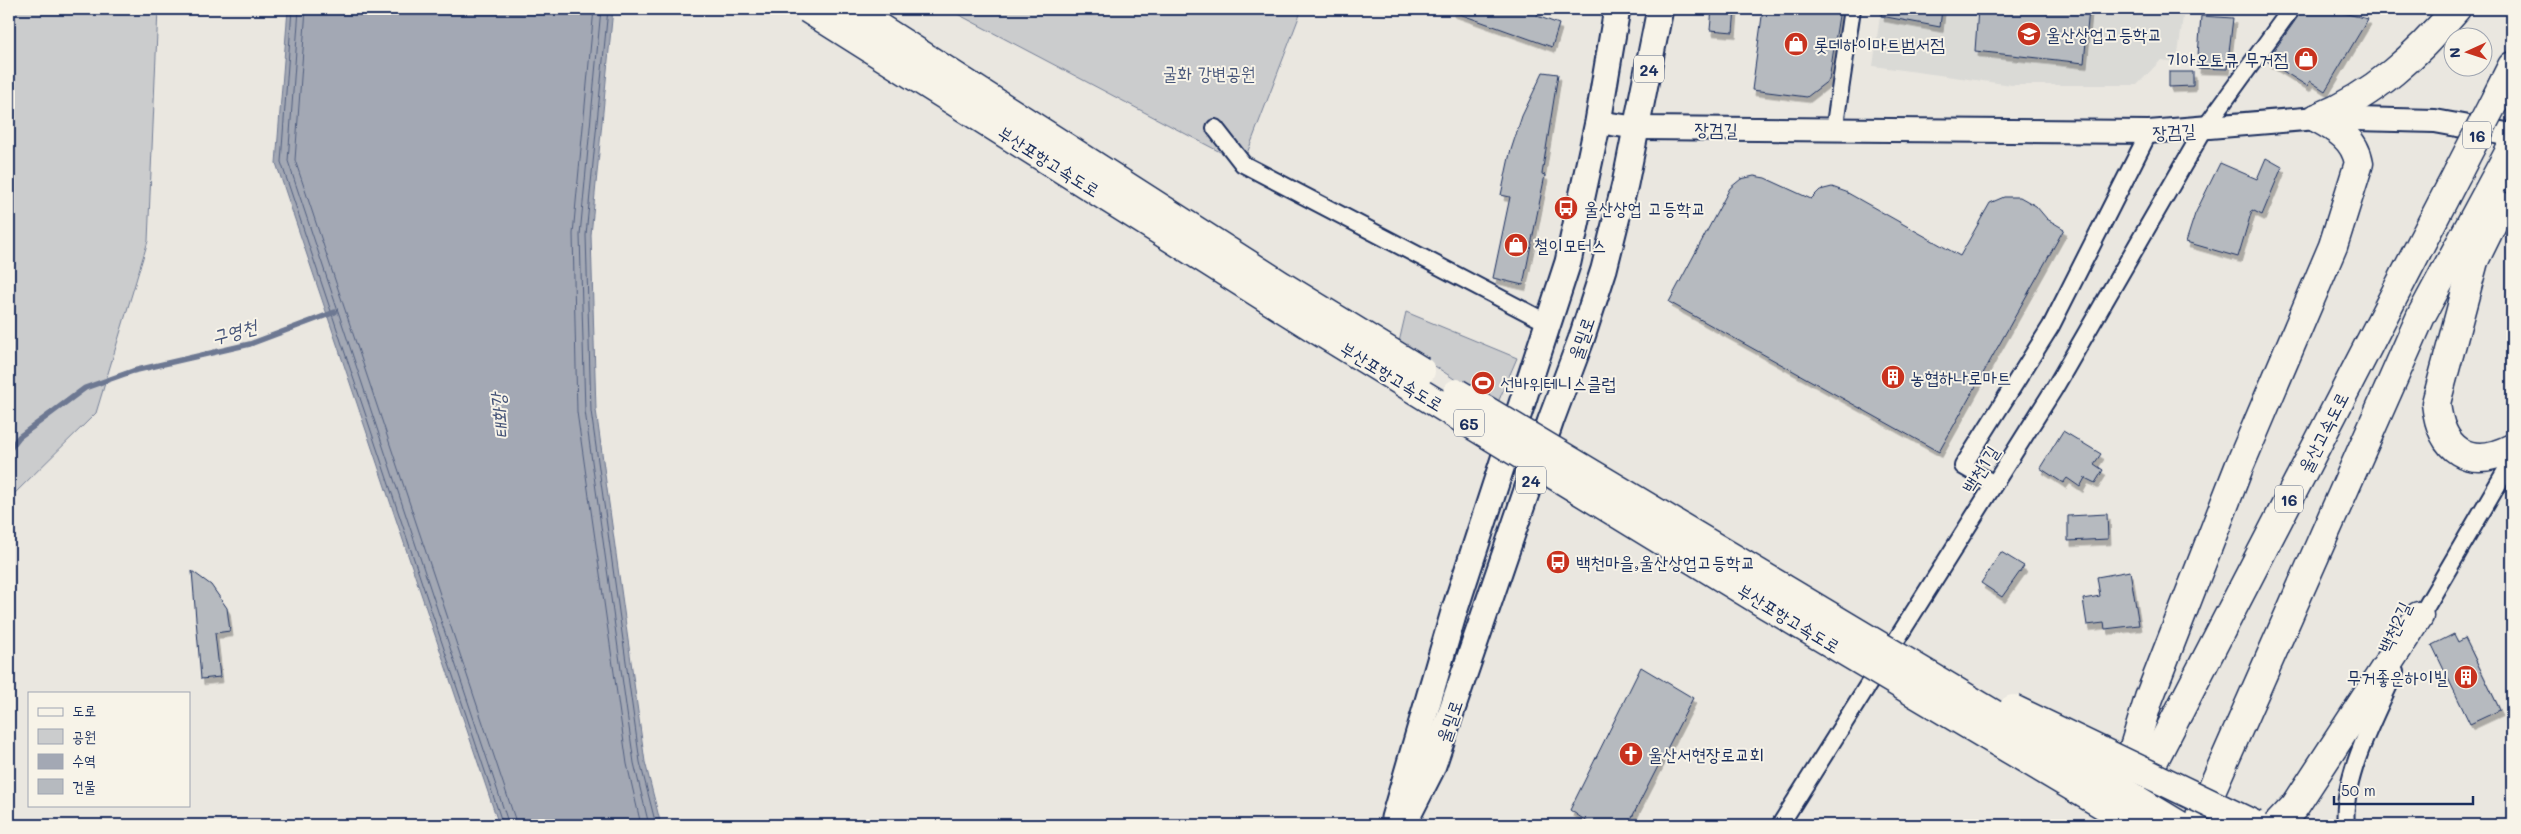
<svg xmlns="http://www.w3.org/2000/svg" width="2521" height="834" viewBox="0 0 2521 834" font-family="Mali,'Poor Story',sans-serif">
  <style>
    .built { fill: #dadad6 }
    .green { fill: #cbcccd; stroke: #737e96 }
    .water { fill: #a3a8b4; stroke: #6d7892 }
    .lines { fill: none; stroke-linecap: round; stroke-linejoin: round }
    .shore { stroke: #515f80; stroke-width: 1 }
    .stream { stroke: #6d7892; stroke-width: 5.5 }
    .building { fill: #b6babf; stroke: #1b2f5e; filter: url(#shadow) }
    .minor-casing { stroke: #1b2f5e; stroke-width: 20 }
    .secondary-casing { stroke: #1b2f5e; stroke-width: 26 }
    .primary-casing { stroke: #1b2f5e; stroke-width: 29 }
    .motorway-casing { stroke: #1b2f5e; stroke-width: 31 }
    .minor { stroke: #f7f3e8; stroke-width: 16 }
    .secondary { stroke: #f7f3e8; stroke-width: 22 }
    .primary { stroke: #f7f3e8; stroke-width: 25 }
    .motorway { stroke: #f7f3e8; stroke-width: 28 }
    .motorway-bridge-casing { stroke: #1b2f5e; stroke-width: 31; stroke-linecap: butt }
    .motorway-bridge { stroke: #f7f3e8; stroke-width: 28 }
    .labels { text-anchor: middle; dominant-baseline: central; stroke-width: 4; stroke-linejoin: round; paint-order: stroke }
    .shield { fill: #f7f3e8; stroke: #5d6a87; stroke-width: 1 }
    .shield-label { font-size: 16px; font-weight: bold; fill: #1b2f5e }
    .poi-label { font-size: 18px; fill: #1b2f5e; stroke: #f7f3e8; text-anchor: start }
    .park-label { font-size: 18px; fill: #47567a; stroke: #f7f3e8 }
    .street-label { font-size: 18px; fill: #1b2f5e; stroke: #f7f3e8 }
    .water-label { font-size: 19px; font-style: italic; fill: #445378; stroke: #f7f3e8 }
  </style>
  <defs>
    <filter id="shadow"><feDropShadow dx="3" dy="5.5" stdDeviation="0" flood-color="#0004"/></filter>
  </defs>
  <rect width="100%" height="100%" fill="#eae7e0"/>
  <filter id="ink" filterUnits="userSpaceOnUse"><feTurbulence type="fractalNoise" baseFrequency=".02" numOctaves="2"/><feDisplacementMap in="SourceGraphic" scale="10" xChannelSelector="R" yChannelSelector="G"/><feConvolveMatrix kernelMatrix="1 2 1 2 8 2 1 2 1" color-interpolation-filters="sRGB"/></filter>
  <g filter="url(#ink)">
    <path class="built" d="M1881 9H2184L2177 62 2161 60 2137 85H2012L1873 66Z"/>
    <g class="green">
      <path d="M9 9H158L148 241 96 413 9 499Z"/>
      <path d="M948 9H1302L1243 164Z"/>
      <path d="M1406 312 1517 358 1496 407 1399 342Z"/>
    </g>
    <path class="water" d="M288 9H613L591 235 596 410 645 762 661 825H499L276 163Z"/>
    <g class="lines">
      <g class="shore">
        <path d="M292 9 281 162 503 825"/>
        <path d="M299 9 288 161 509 825"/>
        <path d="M306 9 295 160 517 825"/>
        <path d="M594 9 573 234 577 412 627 764 641 825"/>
        <path d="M601 9 580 235 585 411 634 763 649 825"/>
        <path d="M608 9 586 235 591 411 640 762 656 825"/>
      </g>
      <path class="stream" d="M9 450 19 437 85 388 133 371 250 344 335 312"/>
    </g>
    <g class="building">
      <path d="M1451 9H1539L1537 16 1559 24 1552 47 1451 11Z"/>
      <path d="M1712 9H1735L1733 32 1710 30Z"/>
      <path d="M1763 9H1840L1829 80 1807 97 1752 90Z"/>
      <path d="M1882 9H1942L1940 27 1881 16Z"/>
      <path d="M1978 9H2089L2084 63 1975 51Z"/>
      <path d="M2301 9H2327L2368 19 2325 91 2310 81 2307 86 2267 61 2299 15Z"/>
      <path d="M2201 16 2233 18 2227 69 2197 68Z"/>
      <path d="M1543 72 1558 74 1542 174 1545 175 1523 285 1493 278 1510 197 1501 195 1510 153 1522 116Z"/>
      <path d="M2169 72H2193V86L2169 87Z"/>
      <path d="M2266 158 2282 167 2262 215 2252 210 2238 257 2186 242 2195 214 2220 163 2257 179Z"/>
      <path d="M1754 176 1765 178 1811 199 1820 190 1832 187 1846 192 1960 256 1990 203 2004 197H2020L2036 206 2047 219 2064 229 1939 452 1669 302 1730 188 1741 179Z"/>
      <path d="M2063 431 2101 454 2094 464 2103 470 2095 483 2085 478 2080 487 2067 478 2063 483 2040 468Z"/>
      <path d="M2107 514 2108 539 2068 541V516Z"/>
      <path d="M2001 552 2024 566 2002 597 1981 583Z"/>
      <path d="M192 571 211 585 227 608 230 631 215 633 220 677 201 679Z"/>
      <path d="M2130 571 2139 625 2105 629 2104 623 2087 625 2083 599 2100 596 2097 577Z"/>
      <path d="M2454 634 2458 642 2465 638 2500 710 2470 724 2432 645Z"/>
      <path d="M1641 667 1693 698 1628 825H1592L1570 810Z"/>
    </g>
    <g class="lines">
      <g class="minor-casing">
        <g id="minor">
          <path d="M1215 128 1243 164 1548 323"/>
          <path d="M1834 131 1852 9"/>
          <path d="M1994 484 1963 466 2051 326 2149 132"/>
          <path d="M2416 624 2512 460"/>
          <path d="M1780 825 2054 389 2204 129 2291 9"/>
          <path d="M2346 825C2341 779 2376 714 2395 672"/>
        </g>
      </g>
      <g class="secondary-casing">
        <path id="secondary" d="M1598 122 1637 128 2149 132 2317 118 2435 121 2512 135"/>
      </g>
      <g class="primary-casing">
        <g id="primary">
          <path d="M1394 818 1454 612 1568 262 1598 122 1617 9"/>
          <path d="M1403 825 1432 768 1551 420 1581 340 1604 269 1625 184 1660 9"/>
        </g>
      </g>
      <g class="motorway-casing">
        <g id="motorway">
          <path d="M2496 98 2512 66"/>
          <path d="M2317 118C2374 95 2417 55 2456 9"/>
          <path d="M2501 206 2474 261 2436 403C2441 450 2468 470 2512 448"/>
          <path d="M2136 795 2458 172"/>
          <path d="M2110 825 2149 698 2239 467 2333 246 2359 163C2355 139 2337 129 2317 118"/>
          <path d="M2196 825 2421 316 2512 147"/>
          <path d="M2277 825 2295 806 2419 616"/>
        </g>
      </g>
      <use href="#minor" class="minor"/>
      <use href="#secondary" class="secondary"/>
      <use href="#primary" class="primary"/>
      <use href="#motorway" class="motorway"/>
      <g class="motorway-bridge-casing">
        <g id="motorway-bridge">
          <path d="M808 9 1319 331 1767 605 2137 825"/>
          <path d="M850 9 1279 284 1421 371"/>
          <path d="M2458 172 2496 98"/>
          <path d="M1457 393 2179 825"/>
          <path d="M2013 709 2255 825"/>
        </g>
      </g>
      <use href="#motorway-bridge" class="motorway-bridge"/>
    </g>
  </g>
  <defs>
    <g id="school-disc" transform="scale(1.25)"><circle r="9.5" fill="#c8321e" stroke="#f7f3e8"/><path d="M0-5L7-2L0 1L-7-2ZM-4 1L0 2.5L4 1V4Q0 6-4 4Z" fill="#fff"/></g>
    <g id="shop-disc" transform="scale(1.25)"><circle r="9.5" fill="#c8321e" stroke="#f7f3e8"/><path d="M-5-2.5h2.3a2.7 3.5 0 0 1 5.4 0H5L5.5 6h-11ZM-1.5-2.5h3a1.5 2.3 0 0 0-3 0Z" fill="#fff"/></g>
    <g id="bus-disc" transform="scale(1.25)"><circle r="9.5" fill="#c8321e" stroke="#f7f3e8"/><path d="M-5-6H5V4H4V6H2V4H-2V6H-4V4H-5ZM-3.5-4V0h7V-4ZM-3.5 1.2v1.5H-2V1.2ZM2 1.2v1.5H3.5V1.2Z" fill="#fff"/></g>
    <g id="building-disc" transform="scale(1.25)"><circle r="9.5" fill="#c8321e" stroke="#f7f3e8"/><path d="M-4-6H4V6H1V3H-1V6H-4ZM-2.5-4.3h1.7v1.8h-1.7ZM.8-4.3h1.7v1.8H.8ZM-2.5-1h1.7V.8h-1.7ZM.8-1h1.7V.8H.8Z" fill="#fff"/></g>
    <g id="stadium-disc" transform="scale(1.25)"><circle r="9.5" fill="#c8321e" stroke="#f7f3e8"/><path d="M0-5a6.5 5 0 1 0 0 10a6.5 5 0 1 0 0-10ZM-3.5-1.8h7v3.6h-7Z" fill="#fff"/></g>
    <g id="church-disc" transform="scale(1.25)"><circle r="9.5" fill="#c8321e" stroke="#f7f3e8"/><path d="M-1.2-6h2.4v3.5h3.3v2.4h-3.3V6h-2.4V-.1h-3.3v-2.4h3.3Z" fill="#fff"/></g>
  </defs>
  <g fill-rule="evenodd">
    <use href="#school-disc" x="2029" y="34"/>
    <use href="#shop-disc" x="1796" y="44"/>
    <use href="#shop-disc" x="2306" y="59"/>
    <use href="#bus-disc" x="1566" y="208"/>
    <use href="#shop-disc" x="1516" y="245"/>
    <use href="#building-disc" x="1893" y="377"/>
    <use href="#stadium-disc" x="1483" y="383"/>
    <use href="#bus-disc" x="1558" y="562"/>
    <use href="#building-disc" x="2466" y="677"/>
    <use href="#church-disc" x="1631" y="754"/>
  </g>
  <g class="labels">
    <g class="shield">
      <rect x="1634" y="55.5" width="30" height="27" rx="4"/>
      <rect x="2463" y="121.5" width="28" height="27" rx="4"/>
      <rect x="1454" y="409.5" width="30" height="27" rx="4"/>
      <rect x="1516" y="466.5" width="30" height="27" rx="4"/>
      <rect x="2275" y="485.5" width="28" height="27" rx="4"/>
    </g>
    <g class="shield-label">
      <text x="1649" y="69">24</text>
      <text x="2477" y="135">16</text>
      <text x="1469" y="423">65</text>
      <text x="1531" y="480">24</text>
      <text x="2289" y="499">16</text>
    </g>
    <g class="poi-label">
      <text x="2046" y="34">울산상업고등학교</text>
      <text x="1814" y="44">롯데하이마트범서점</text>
      <text x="2288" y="59" text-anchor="end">기아오토큐 무거점</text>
      <text x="1584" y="208">울산상업 고등학교</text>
      <text x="1534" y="245">철이모터스</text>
      <text x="1910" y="377">농협하나로마트</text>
      <text x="1500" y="383">선바위테니스클럽</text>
      <text x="1576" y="562">백천마을,울산상업고등학교</text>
      <text x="2448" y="677" text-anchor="end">무거좋은하이빌</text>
      <text x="1648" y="754">울산서현장로교회</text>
    </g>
    <g class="park-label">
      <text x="1209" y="73">굴화 강변공원</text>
    </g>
    <g class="street-label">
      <text transform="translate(1716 129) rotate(1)">장검길</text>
      <text transform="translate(2174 131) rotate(-3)">장검길</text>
      <text transform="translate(1049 161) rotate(32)">부산포항고속도로</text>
      <text transform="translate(1581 338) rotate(-71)">울밀로</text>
      <text transform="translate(1392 376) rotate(31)">부산포항고속도로</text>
      <text transform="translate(2323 432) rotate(-63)">울산고속도로</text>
      <text transform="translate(1980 469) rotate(-58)">백천1길</text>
      <text transform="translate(1789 618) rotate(31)">부산포항고속도로</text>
      <text transform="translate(2394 627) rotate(-65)">백천2길</text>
      <text transform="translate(1449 721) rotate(-71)">울밀로</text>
    </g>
    <g class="water-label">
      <text transform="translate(234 331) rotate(-15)">구영천</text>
      <text transform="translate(499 416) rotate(-96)">태화강</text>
    </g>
  </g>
  <rect width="2521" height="834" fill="none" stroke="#f7f3e8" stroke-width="30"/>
  <rect x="15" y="15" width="2491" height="804" fill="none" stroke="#1b2f5e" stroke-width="2" filter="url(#ink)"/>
  <rect x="28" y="692" width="162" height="115" fill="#f7f3e8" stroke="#9fa5b1"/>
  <rect x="38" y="708" width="25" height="8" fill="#f7f3e8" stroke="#9fa5b1"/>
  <text x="72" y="716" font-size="15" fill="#1b2f5e">도로</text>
  <rect x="38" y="729" width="25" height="15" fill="#cbcccd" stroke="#9fa5b1"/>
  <text x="72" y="742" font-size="15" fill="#1b2f5e">공원</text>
  <rect x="38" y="754" width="25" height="15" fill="#a3a8b4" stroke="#9fa5b1"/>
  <text x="72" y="766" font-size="15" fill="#1b2f5e">수역</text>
  <rect x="38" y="779" width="25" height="15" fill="#b6babf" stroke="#9fa5b1"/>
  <text x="72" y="792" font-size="15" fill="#1b2f5e">건물</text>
  <g transform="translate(2468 52) rotate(267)"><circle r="24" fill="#f7f3e8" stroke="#9fa5b1"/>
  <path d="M0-4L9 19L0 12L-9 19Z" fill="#c8321e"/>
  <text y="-8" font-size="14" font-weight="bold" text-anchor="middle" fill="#1b2f5e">N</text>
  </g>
  <path d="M2334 796v8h139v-8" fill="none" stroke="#1b2f5e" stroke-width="2.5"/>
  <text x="2341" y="796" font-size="15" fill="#1b2f5e" stroke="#f7f3e8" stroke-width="4" paint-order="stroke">50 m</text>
</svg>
